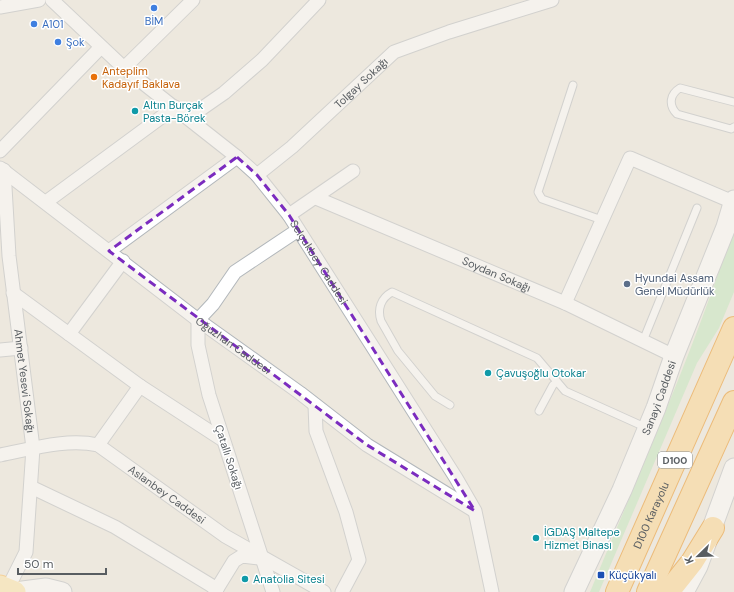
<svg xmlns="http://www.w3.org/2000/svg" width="734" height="592" viewBox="0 0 734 592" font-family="'DM Sans',sans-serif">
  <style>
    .green { fill: #bde7b8 }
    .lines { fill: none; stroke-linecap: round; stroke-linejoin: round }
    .lane-casing { stroke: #b2b7bb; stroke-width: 9 }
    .street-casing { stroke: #b2b7bb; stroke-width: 15 }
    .secondary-casing { stroke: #b3b8bd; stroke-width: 21 }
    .primary-casing { stroke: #feb646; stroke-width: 23 }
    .highway-casing { stroke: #eb8700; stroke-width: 24 }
    .lane { stroke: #fff; stroke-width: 7 }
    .street { stroke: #fff; stroke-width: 13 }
    .secondary { stroke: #fff; stroke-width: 19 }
    .primary { stroke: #ffe5a1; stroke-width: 21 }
    .highway { stroke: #ffd283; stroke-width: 22 }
    .marked { fill: none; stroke: #7b2cbf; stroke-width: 3; stroke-dasharray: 8 5; stroke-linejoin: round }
    .shop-dot { fill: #3f7fe0; stroke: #fff; stroke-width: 1.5 }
    .food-dot { fill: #e8710a; stroke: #fff; stroke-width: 1.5 }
    .culture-dot { fill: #0f9aa8; stroke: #fff; stroke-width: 1.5 }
    .service-dot { fill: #5c6f8a; stroke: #fff; stroke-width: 1.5 }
    .transit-dot { fill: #1a4fb4; stroke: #fff; stroke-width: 1.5 }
    .labels { text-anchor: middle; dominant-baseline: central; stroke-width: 3; stroke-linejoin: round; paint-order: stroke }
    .shield { fill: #fff; stroke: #8a8e90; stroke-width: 1 }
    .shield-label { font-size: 10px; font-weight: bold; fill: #585d61 }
    .shop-label { font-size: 11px; fill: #366cbe; stroke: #fff; text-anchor: start }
    .food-label { font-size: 11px; fill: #c56008; stroke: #fff; text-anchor: start }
    .street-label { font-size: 11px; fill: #585d61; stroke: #fff }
    .culture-label { font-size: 11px; fill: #0d838f; stroke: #fff; text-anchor: start }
    .service-label { font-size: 11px; fill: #4e5e75; stroke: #fff; text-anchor: start }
    .transit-label { font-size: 11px; fill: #164399; stroke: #fff; text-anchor: start }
  </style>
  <rect width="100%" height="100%" fill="#ede8de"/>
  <path class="green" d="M734 227V292L719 328 697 363 599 592H590C640 471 694 351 734 227Z"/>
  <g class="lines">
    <g class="lane-casing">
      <g id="lane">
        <path d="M573 85 538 192 542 199 602 220"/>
        <path d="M734 102 680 88C670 94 668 105 677 114L731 129 734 127"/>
        <path d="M643 341 697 208"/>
        <path d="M450 405 435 396 398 351 381 321C377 309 381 298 392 292L537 358 565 391 647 428"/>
        <path d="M539 411 553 385 557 382"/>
      </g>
    </g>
    <g class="street-casing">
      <g id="street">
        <path id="s1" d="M52 0 124 68 237 157 257 175 289 215 456 478 475 511 492 592"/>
        <path d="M0 7 39 0"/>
        <path d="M124 68 193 0"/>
        <path d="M188 118 224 93 262 60 319 0"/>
        <path d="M0 151 101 47"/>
        <path id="s2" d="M0 168 198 320 300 393 367 445 473 510"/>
        <path id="s3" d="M4 170 9 256 33 448 26 552 8 588"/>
        <path id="s4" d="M257 175 292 147 394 52 449 32 552 0"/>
        <path id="s5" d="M316 198 565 303 674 356"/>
        <path d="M46 202 175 107"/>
        <path d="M289 215 353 171"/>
        <path d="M109 251 237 157"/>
        <path d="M13 293 140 386"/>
        <path d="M565 303 630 158 733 202"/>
        <path d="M69 334 123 261"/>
        <path d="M0 350 21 348"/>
        <path d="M315 405 316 431 346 512 359 560 342 592"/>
        <path d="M98 445 140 386 223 440"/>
        <path id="s6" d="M0 455C31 449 67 438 98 445L225 536 324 592"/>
        <path d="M31 487 115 527 217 589"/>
        <path d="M215 592 234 561 242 556 259 558"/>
        <path d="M273 592 209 395 198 345V320L213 304 235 272 298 230"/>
      </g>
    </g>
    <g class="secondary-casing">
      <g id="secondary">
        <path d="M15 592 46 588 62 592"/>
        <path id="s7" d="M574 592 622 490 656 408 674 356 726 227 734 200"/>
        <path d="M684 592 698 566 734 468"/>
      </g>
    </g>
    <g class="primary-casing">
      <path id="primary" d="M0 586 15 592"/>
    </g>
    <g class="highway-casing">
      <g id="highway">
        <path id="s8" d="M617 592 734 328"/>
        <path d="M648 592 734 402"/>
        <path d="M668 592 692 562 713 528"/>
      </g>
    </g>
    <use href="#lane" class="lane"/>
    <use href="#street" class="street"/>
    <use href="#secondary" class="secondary"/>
    <use href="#primary" class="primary"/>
    <use href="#highway" class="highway"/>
  </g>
  <path d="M0 0H734V592H0ZM237 157 257 175 289 215 475 511 367 445 109 251Z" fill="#ede8de" fill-opacity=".55" fill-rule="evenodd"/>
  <path class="marked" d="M237 157 257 175 289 215 475 511 367 445 109 251Z"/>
  <g class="shop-dot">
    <circle cx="154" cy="8" r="4"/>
    <circle cx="34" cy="24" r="4"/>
    <circle cx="58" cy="42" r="4"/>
  </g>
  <circle class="food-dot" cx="94" cy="77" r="4"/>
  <g class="culture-dot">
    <circle cx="135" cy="111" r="4"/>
    <circle cx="488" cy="373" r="4"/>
    <circle cx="536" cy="538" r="4"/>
    <circle cx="245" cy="579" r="4"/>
  </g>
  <circle class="service-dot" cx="627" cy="284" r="4"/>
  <rect class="transit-dot" x="597" y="571" width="8" height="8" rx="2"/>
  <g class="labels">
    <rect class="shield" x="658" y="452" width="34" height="16" rx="3"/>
    <g class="shield-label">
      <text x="675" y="460">D100</text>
    </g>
    <g class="shop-label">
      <text x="154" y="21" text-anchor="middle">BİM</text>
      <text x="42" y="24">A101</text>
      <text x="66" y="42">Şok</text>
    </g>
    <g class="food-label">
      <text x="102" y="71">Anteplim<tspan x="102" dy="13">Kadayıf Baklava</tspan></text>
    </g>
    <g class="street-label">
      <text stroke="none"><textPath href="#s4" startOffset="139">Tolgay Sokağı</textPath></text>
      <text stroke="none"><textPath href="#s1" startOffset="377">Selçukbey Caddesi</textPath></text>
      <text stroke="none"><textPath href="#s5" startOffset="196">Soydan Sokağı</textPath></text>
      <text stroke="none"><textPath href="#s2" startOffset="293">Oğuzhan Caddesi</textPath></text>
      <text stroke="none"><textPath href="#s3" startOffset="212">Ahmet Yesevi Sokağı</textPath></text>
      <text stroke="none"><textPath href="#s7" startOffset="212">Sanayi Caddesi</textPath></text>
      <text transform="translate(229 457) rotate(72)">Çatallı Sokağı</text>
      <text stroke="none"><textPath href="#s6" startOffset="184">Aslanbey Caddesi</textPath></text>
      <text stroke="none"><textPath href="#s8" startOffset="84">D100 Karayolu</textPath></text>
    </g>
    <g class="culture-label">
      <text x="143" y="105">Altın Burçak<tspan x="143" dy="13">Pasta-Börek</tspan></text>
      <text x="496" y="373">Çavuşoğlu Otokar</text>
      <text x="544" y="532">İGDAŞ Maltepe<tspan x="544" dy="13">Hizmet Binası</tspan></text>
      <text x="253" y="579">Anatolia Sitesi</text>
    </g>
    <g class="service-label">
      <text x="635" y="278">Hyundai Assam<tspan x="635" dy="13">Genel Müdürlük</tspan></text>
    </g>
    <g class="transit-label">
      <text x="609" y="575">Küçükyalı</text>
    </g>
  </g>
  <g transform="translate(698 556) rotate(247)" stroke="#ffffff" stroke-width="3" paint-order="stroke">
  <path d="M0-3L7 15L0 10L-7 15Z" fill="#585d61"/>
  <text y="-6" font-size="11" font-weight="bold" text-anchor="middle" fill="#585d61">K</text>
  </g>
  <path d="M18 568v6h88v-6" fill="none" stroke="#585d61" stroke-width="2"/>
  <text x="24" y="568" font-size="12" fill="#585d61" stroke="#ffffff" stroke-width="3" paint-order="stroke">50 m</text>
</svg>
